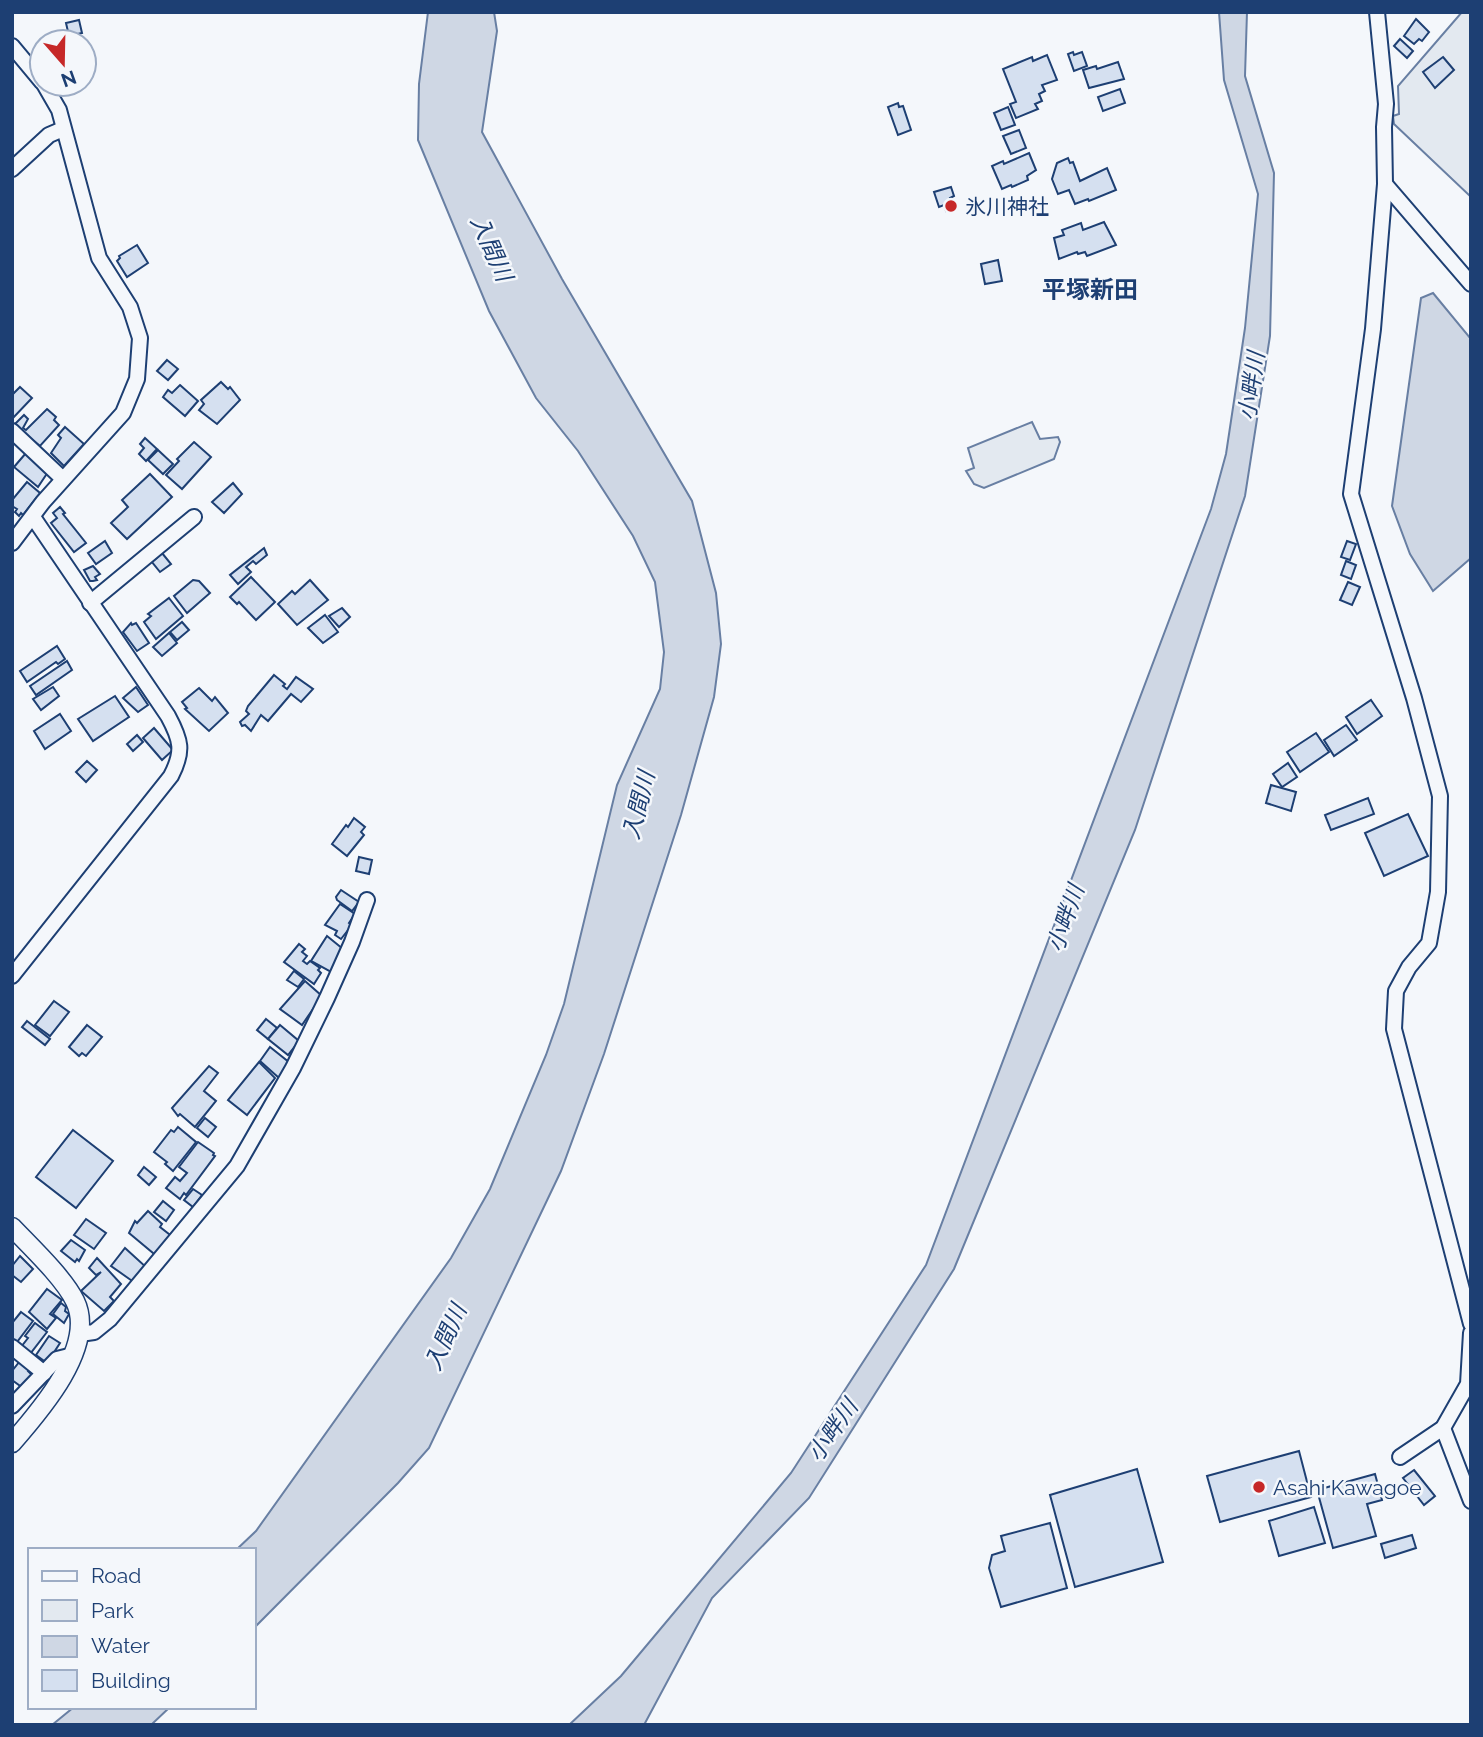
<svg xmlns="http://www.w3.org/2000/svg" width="1483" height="1737" viewBox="0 0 1483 1737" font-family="Raleway,'Noto Sans JP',sans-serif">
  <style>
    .green { fill: #e3e9f0; stroke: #687fa3; stroke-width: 2 }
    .water { fill: #cfd7e4; stroke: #687fa3; stroke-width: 2 }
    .building { fill: #d5e0f0; stroke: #1d3f73; stroke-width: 2 }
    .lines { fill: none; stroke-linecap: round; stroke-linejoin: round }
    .minor-casing { stroke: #1d3f73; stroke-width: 18 }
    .tertiary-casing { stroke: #1d3f73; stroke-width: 21 }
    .minor { stroke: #f4f7fb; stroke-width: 14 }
    .tertiary { stroke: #f4f7fb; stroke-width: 18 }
    .poi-dot { fill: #c62828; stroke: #f4f7fb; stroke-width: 2.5 }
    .labels { text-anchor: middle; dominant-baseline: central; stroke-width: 5; stroke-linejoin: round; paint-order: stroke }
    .poi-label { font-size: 21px; fill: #1d3f73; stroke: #f4f7fb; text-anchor: start }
    .water-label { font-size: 23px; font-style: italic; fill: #1d3f73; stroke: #f4f7fb }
    .quarter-label { font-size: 24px; font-weight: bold; fill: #1d3f73; stroke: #f4f7fb }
  </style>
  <rect width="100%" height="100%" fill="#f4f7fb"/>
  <g class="green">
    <path d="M1462 12H1471V197L1394 124 1393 116 1399 114 1398 86Z"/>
    <path d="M1032 422 1040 439 1058 437 1060 442 1054 459 984 488 974 484 966 471 974 468 968 448Z"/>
  </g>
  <g class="water">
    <path d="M428 12H494L497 31 482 132 562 279 692 501 716 593 721 644 714 697 681 815 604 1054 561 1171 429 1448 398 1483 254 1628V1550H236L256 1531 451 1258 490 1189 546 1055 564 1004 617 785 660 689 664 652 655 582 633 536 578 451 536 398 489 311 418 140 419 84Z"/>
    <path d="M1219 12H1247L1245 76 1274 173 1270 336 1245 496 1135 830 954 1269 809 1498 712 1598 644 1725H569L621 1676 791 1473 926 1265 1211 509 1226 454 1245 328 1258 194 1224 80Z"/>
    <path d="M1433 293 1471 339V558L1433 591 1410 554 1392 506 1421 298Z"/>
    <path d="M74 1707H170L151 1725H52Z"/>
  </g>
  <g class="building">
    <path d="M1416 19 1429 32 1422 41 1419 39 1414 44 1404 36Z"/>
    <path d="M79 20 82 33 69 36 66 23Z"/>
    <path d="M1400 39 1413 51 1407 58 1394 46Z"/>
    <path d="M1073 52 1074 55 1082 52 1087 66 1074 71 1068 54Z"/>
    <path d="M1047 55 1057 80 1042 85 1045 91 1039 94 1042 101 1035 104 1038 109 1016 118 1010 104 1016 102 1003 69 1032 57 1033 61Z"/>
    <path d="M1443 57 1454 70 1435 88 1423 72Z"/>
    <path d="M1118 62 1124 79 1089 88 1083 70 1096 66 1097 69Z"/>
    <path d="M1120 89 1125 103 1103 111 1098 97Z"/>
    <path d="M898 103 899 107 903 106 911 130 898 135 888 107Z"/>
    <path d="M1008 107 1015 125 1001 130 994 113Z"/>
    <path d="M1019 130 1026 148 1011 154 1003 136Z"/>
    <path d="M1029 153 1036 170 1027 176 1028 180 1012 187 1011 185 1002 189 992 166 1003 161 1004 164Z"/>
    <path d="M1068 158 1070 163 1073 162 1080 181 1107 168 1116 190 1089 201 1088 199 1075 204 1069 190 1058 194 1052 179 1057 163Z"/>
    <path d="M951 187 954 196 950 198 953 208 946 211 944 205 939 207 934 192Z"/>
    <path d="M1104 222 1116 245 1087 256 1085 252 1078 254 1077 252 1059 259 1054 238 1064 235 1062 230 1081 223 1083 230Z"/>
    <path d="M137 245 148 263 127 277 117 261 120 258 119 256Z"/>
    <path d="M998 260 1002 281 985 284 981 264Z"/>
    <path d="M167 360 178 369 168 380 157 371Z"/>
    <path d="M221 382 228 389 230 387 240 400 217 424 199 410 204 404 201 400Z"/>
    <path d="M180 385 198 401 185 416 163 397 168 390 172 393Z"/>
    <path d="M20 387 32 398 12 419V395Z"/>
    <path d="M47 409 56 417 54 420 59 425 40 446 14 425 24 415 28 419 23 428 26 430Z"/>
    <path d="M65 427 84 444 64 466 51 453 61 438 58 435Z"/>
    <path d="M145 438 157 449 146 461 139 454 144 448 140 444Z"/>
    <path d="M194 442 211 457 182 489 166 475 179 461 177 459Z"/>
    <path d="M158 450 173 464 163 474 148 460Z"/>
    <path d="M26 453 48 472 38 487 14 467Z"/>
    <path d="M150 474 172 497 127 539 111 523 128 507 122 500Z"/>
    <path d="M27 482 40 493 23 515 21 513 19 516 15 512 17 509 12 506V500Z"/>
    <path d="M233 483 242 494 224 513 212 502Z"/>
    <path d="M60 507 65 513 63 514 86 543 74 552 51 523 57 518 53 513Z"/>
    <path d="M105 541 112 553 96 564 88 553Z"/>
    <path d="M1347 541 1356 544 1350 560 1341 557Z"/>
    <path d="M264 548 267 555 256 564 253 561 246 567 251 572 238 584 230 575Z"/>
    <path d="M162 553 171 564 160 572 152 562Z"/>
    <path d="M1346 561 1356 565 1351 579 1341 575Z"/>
    <path d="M93 566 100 574 95 577 97 580 93 581H90L84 570Z"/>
    <path d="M251 577 275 602 256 620 239 602 237 604 230 597Z"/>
    <path d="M193 580 199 581 210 593 187 613 174 596Z"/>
    <path d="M310 580 328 600 297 625 278 604 292 591 295 594Z"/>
    <path d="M1348 582 1360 587 1352 605 1340 600Z"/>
    <path d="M169 598 183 616 156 639 144 622 151 616 148 614Z"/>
    <path d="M342 608 350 617 339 627 329 616Z"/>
    <path d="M325 615 338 632 323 643 308 628Z"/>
    <path d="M182 622 189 630 177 640 170 632Z"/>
    <path d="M131 623 132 625 136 623 149 643 137 651 123 632Z"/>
    <path d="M169 633 177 643 162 656 153 647Z"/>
    <path d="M57 646 65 659 58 664 56 662 27 682 20 671Z"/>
    <path d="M67 661 72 670 36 695 30 686Z"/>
    <path d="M274 675 285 684 283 686 287 689 296 677 313 689 301 702 291 694 268 721 261 715 251 731 245 725 242 726 240 722 249 714 246 711 248 706Z"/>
    <path d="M53 687 59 696 41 710 33 699Z"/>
    <path d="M136 687 148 705 138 712 123 698Z"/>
    <path d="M199 688 212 701 215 697 228 713 209 731 185 709 187 708 182 702Z"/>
    <path d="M115 696 129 717 93 741 78 719Z"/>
    <path d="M1371 700 1382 716 1357 734 1346 717Z"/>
    <path d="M60 714 71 731 45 749 34 731Z"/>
    <path d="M1346 725 1357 740 1334 756 1324 740Z"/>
    <path d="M154 728 173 750 162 760 143 738Z"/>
    <path d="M1316 733 1329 752 1300 772 1287 752Z"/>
    <path d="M137 735 143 742 133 751 127 744Z"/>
    <path d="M87 761 97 770 86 782 76 772Z"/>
    <path d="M1288 763 1297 777 1282 787 1273 774Z"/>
    <path d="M1271 785 1296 792 1291 811 1266 803Z"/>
    <path d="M1368 798 1374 814 1331 830 1325 815Z"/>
    <path d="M1408 814 1428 856 1384 876 1365 833Z"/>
    <path d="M354 818 365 827 361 832 364 835 347 856 332 844 346 825 348 827Z"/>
    <path d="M359 857 372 860 369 874 356 871Z"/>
    <path d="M341 890 359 902 352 911 337 900 336 897Z"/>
    <path d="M340 904 355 914 349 923 352 925 341 939 335 935 337 931 325 925Z"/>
    <path d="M327 936 343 949 331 972 311 961Z"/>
    <path d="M299 944 305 949 302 952 307 956 303 961 307 964 310 961 320 968 318 970 321 973 314 984 284 962Z"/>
    <path d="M294 971 304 979 298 987 287 980Z"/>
    <path d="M305 981 322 996 302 1025 280 1009Z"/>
    <path d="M54 1001 69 1012 50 1036 35 1025Z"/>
    <path d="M266 1019 277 1028 268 1039 257 1030Z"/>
    <path d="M27 1021 50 1039 45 1045 22 1027Z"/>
    <path d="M87 1025 102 1037 86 1056 82 1053 79 1056 69 1047Z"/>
    <path d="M280 1025 299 1041 288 1055 268 1039Z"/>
    <path d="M270 1047 290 1063 279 1078 260 1061Z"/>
    <path d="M259 1062 275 1078 247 1115 228 1100Z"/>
    <path d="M209 1066 218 1073 204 1091 216 1101 195 1127 180 1114 178 1116 172 1108Z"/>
    <path d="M205 1118 216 1127 208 1137 197 1128Z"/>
    <path d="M178 1127 196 1142 173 1171 165 1164 167 1162 154 1152 171 1130 174 1132Z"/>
    <path d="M73 1130 113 1161 76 1208 36 1177Z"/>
    <path d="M198 1142 214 1153 213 1155 215 1156 186 1195 184 1193 180 1199 166 1188 175 1177 180 1181 187 1173 179 1167Z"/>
    <path d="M144 1167 156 1177 149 1185 138 1175Z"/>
    <path d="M193 1189 202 1195 193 1207 184 1200Z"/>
    <path d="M163 1201 174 1210 166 1221 154 1212Z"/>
    <path d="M148 1211 162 1224 160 1227 174 1238 159 1258 129 1233 135 1221 137 1223Z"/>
    <path d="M86 1219 106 1233 94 1249 74 1235Z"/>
    <path d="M71 1240 85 1250 79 1261 77 1259 75 1262 61 1251Z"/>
    <path d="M125 1248 147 1268 135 1283 111 1266Z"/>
    <path d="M20 1256 33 1269 21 1282 12 1275V1266Z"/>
    <path d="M97 1258 121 1284 110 1297 114 1301 104 1311 81 1291 101 1272 96 1275 89 1268Z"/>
    <path d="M47 1289 62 1300 50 1314 56 1318 47 1329 29 1312Z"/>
    <path d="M61 1303 66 1307 65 1311 69 1314 64 1323 53 1314Z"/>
    <path d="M21 1312 33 1321 17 1342 12 1338V1323Z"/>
    <path d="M35 1323 47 1332 30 1354 21 1347 28 1338 25 1336Z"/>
    <path d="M49 1336 60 1343 47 1363 36 1355Z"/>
    <path d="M20 1361 29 1369 28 1371 32 1375 23 1388 12 1380V1371Z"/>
    <path d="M1299 1451 1311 1497 1220 1522 1207 1476Z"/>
    <path d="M1137 1469 1163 1562 1075 1587 1050 1495Z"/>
    <path d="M1414 1470 1435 1496 1424 1505 1403 1478Z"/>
    <path d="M1375 1474 1382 1500 1367 1504 1376 1536 1333 1548 1317 1490Z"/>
    <path d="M1314 1507 1325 1543 1279 1556 1269 1521Z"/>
    <path d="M1050 1523 1067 1588 1001 1607 989 1568 992 1555 1005 1551 1001 1536Z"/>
    <path d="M1412 1535 1416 1548 1385 1558 1381 1544Z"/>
  </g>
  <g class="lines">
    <g class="minor-casing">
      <g id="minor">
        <path d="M1377 12 1386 104 1384 127 1385 184 1373 329 1351 494 1414 698 1440 796 1438 892 1429 943 1409 967 1396 991 1394 1029 1471 1324"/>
        <path d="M12 46 42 82"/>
        <path d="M12 169 49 135 63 129"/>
        <path d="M1385 184 1471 284"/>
        <path d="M12 431 63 479"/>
        <path d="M12 543 43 502 123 413 137 379 140 338 130 307 99 258 59 110 44 84"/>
        <path d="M90 603 194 517"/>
        <path d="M12 976 171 776C184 751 181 740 168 716L33 517"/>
        <path d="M80 1334 94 1332 110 1319 237 1166 293 1068 327 998 352 942 367 900"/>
        <path d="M12 1347 44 1373"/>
        <path d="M12 1406 57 1359 73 1355"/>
        <path d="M1443 1428 1471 1501"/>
        <path d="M1400 1457 1443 1428 1468 1384 1471 1333"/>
      </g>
    </g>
    <g class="tertiary-casing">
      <path id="tertiary" d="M12 1227C30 1246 64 1278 75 1301 97 1346 40 1411 12 1443"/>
    </g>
    <use href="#minor" class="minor"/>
    <use href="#tertiary" class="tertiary"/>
  </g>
  <g class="poi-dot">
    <circle cx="951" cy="206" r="7"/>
    <circle cx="1259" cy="1487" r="7"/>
  </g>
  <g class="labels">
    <g class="poi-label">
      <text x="965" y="206">氷川神社</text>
      <text x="1273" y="1487">Asahi Kawagoe</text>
    </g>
    <g class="water-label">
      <text transform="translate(492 248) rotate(66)">入間川</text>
      <text transform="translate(1251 386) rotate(-82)">小畔川</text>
      <text transform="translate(638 805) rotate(-76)">入間川</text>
      <text transform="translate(1065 918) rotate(-71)">小畔川</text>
      <text transform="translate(445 1337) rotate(-66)">入間川</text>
      <text transform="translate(832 1430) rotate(-55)">小畔川</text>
    </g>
    <g class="quarter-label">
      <text x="1090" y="289">平塚新田</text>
    </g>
  </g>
  <rect width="1483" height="1737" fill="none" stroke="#1d3f73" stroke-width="28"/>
  <rect x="28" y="1548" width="228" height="161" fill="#f4f7fb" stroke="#9eadc5" stroke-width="2"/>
  <rect x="42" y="1571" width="35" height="10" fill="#f4f7fb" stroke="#9eadc5" stroke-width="2"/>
  <text x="91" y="1583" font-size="21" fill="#1d3f73">Road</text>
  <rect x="42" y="1600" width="35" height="21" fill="#e3e9f0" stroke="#9eadc5" stroke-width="2"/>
  <text x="91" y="1618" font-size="21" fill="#1d3f73">Park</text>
  <rect x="42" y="1636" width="35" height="21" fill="#cfd7e4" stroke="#9eadc5" stroke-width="2"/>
  <text x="91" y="1653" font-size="21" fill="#1d3f73">Water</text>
  <rect x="42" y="1670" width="35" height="21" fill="#d5e0f0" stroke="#9eadc5" stroke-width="2"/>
  <text x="91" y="1688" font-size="21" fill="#1d3f73">Building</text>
  <g transform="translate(63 63) rotate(160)"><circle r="33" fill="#f4f7fb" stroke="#9eadc5" stroke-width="2"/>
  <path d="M0-5L12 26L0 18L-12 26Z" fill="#c62828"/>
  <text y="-10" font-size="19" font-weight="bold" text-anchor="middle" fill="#1d3f73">N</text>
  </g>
</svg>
